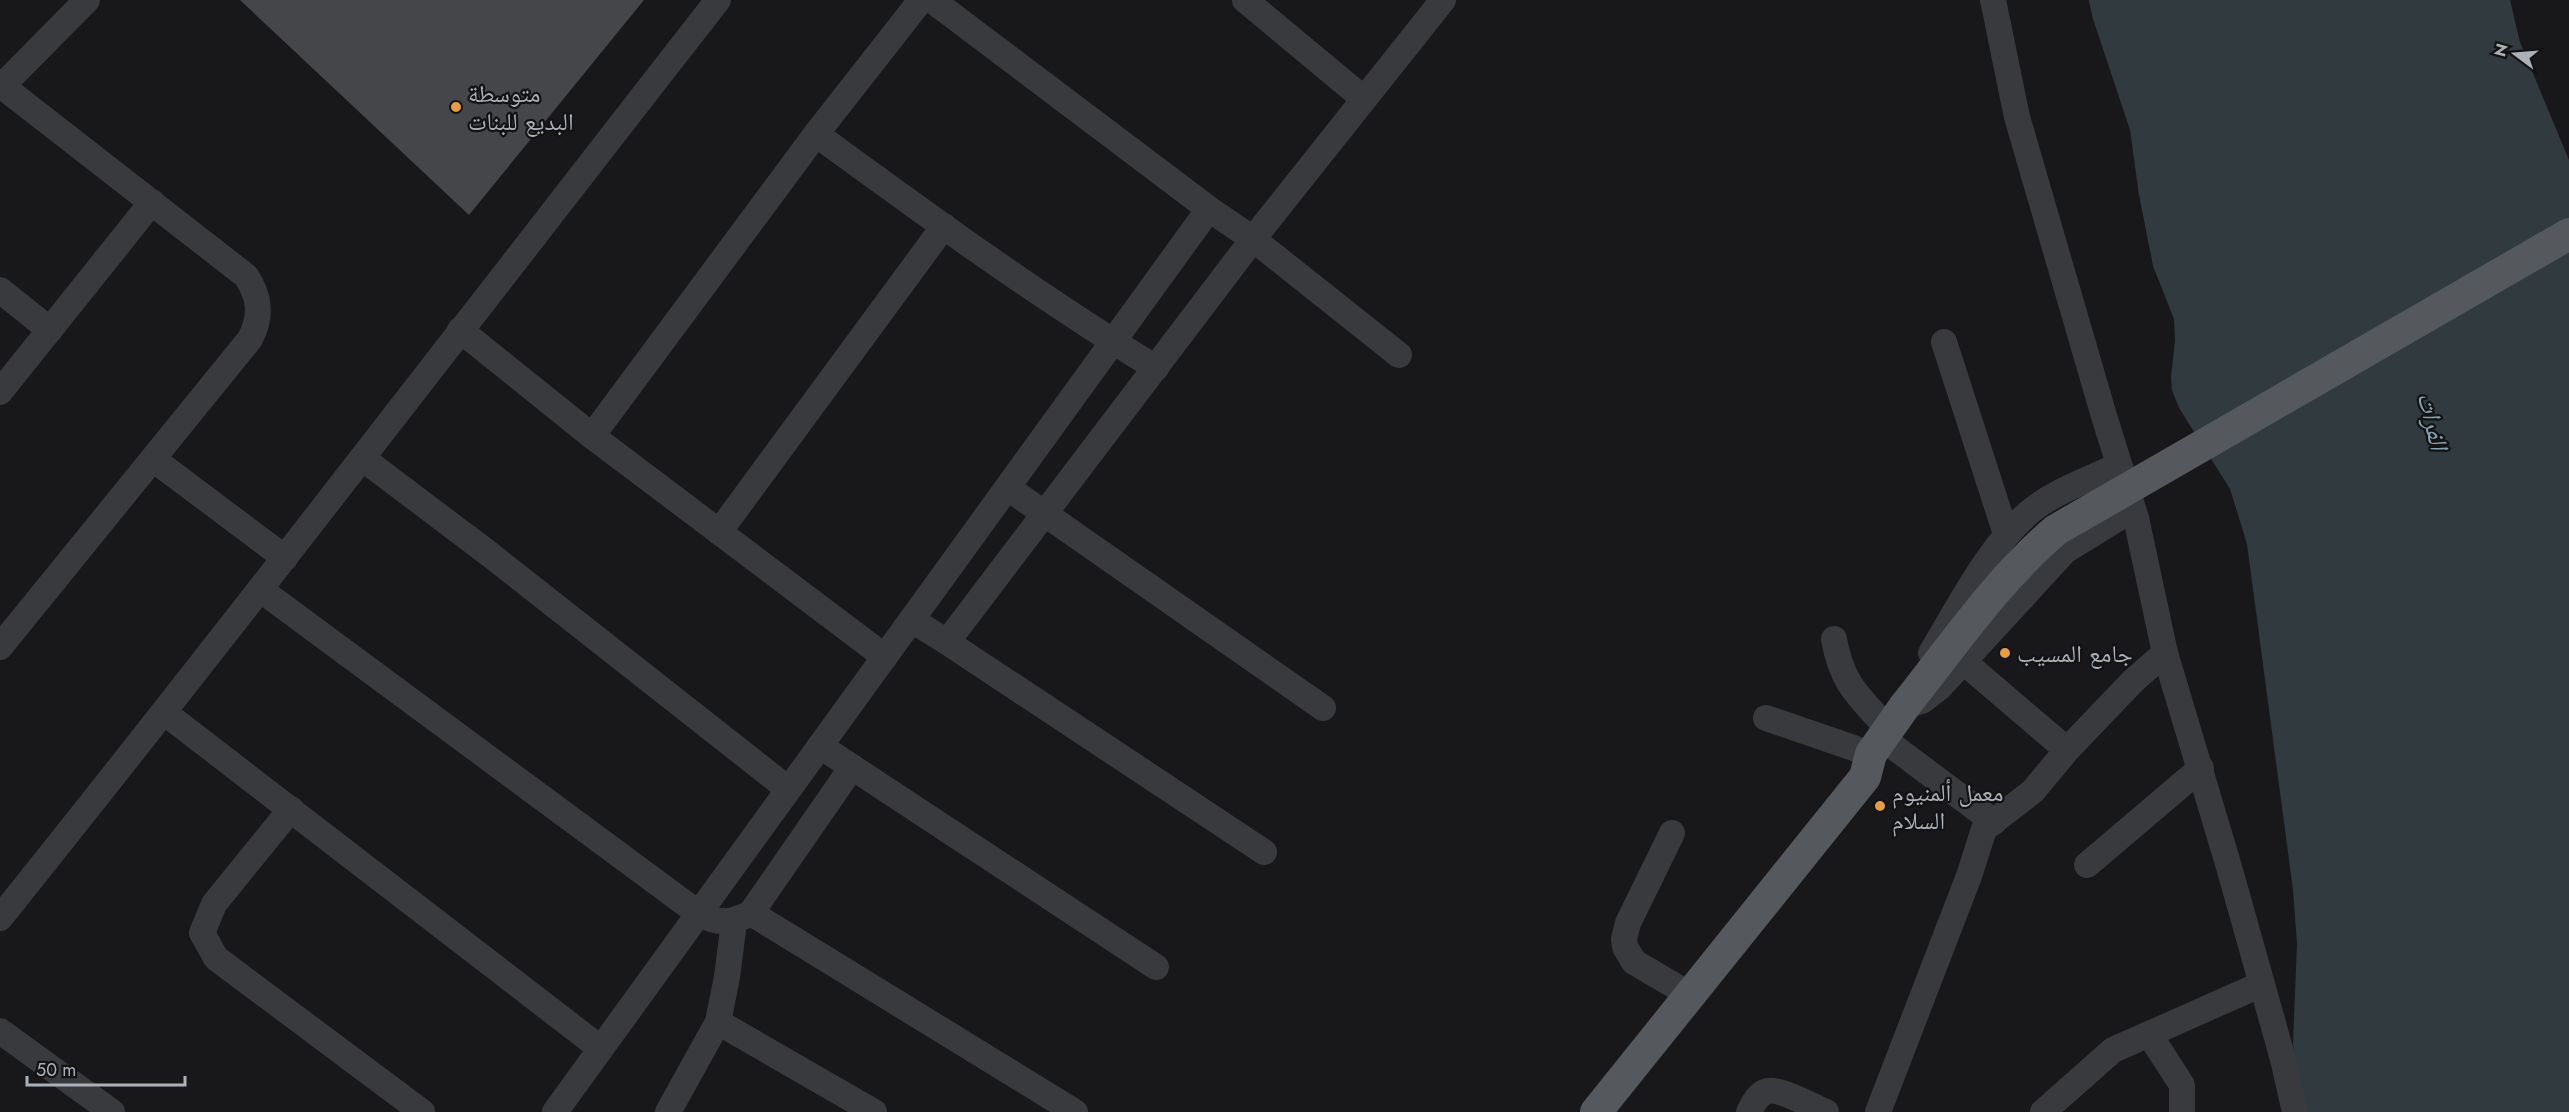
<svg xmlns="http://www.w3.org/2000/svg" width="2569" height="1112" viewBox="0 0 2569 1112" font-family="Jost,'Noto Naskh Arabic',sans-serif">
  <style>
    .water { fill: #303a3f }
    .building { fill: #454649 }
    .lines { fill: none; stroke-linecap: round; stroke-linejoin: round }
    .minor { stroke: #393a3e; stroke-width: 26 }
    .major { stroke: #55585d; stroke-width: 32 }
    .major-bridge { stroke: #55585d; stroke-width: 32 }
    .poi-dot { fill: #e69c43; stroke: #131315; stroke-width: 2 }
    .labels { text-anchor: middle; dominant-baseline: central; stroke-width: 4.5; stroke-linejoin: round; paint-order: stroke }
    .poi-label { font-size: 24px; fill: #abb1b8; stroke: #131315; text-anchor: start }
    .water-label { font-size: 26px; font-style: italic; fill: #84a1b1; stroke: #131315 }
  </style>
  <rect width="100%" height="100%" fill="#18181a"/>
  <path class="water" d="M2089 0H2510L2520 42 2569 160V1112H2303L2293 1044 2297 944 2293 890 2247 544 2230 489 2179 408 2172 390 2171 377 2175 340 2174 319 2153 266 2139 195 2130 130 2092 16Z"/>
  <path class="building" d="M240 0H644L469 215Z"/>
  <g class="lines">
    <g class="minor">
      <path d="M932 0 1209 209 1253 239 1399 355"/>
      <path d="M1245 0 1364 99"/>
      <path d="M1993 0 2017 117 2104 416 2136 518 2165 653 2229 867 2283 1059 2295 1112"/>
      <path d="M0 88 87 0"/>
      <path d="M816 134C927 215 1039 297 1156 368"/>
      <path d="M0 290 50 330"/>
      <path d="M460 330 592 436 885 657"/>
      <path d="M1944 342 2006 534"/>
      <path d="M0 392 152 202"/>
      <path d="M592 436 816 134 921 0"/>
      <path d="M362 458 488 553 788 789"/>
      <path d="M153 459 285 558"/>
      <path d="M1008 488 1323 708"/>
      <path d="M719 532 944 226"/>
      <path d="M261 590 698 913C718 924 731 924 751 913L852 767"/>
      <path d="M912 620 947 642 1253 239 1443 0"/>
      <path d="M1834 639C1842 685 1859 696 1888 729"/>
      <path d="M947 642 1264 852"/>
      <path d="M0 647 250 339C262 316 260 297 246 276L2 86"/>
      <path d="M1931 653C1959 607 1990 544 2032 510 2057 490 2091 479 2119 465"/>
      <path d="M1964 662 2067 750"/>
      <path d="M1907 705 1922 701 1939 688 2065 551 2133 509"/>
      <path d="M165 713 600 1048"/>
      <path d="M1766 718 1871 754"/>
      <path d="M1882 738 1994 822"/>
      <path d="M820 746 1156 967"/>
      <path d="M291 809 214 904 202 933 216 958 422 1112"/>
      <path d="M1672 833 1628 923 1624 939 1625 947 1634 962 1675 986"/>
      <path d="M2087 865 2201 768"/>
      <path d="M751 913 1075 1112"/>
      <path d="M0 918C243 615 479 306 718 0"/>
      <path d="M718 1022 874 1112"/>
      <path d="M0 1031 112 1112"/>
      <path d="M2149 1034 2182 1085V1112"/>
      <path d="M555 1112 1209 209"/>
      <path d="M668 1112 718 1022 727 977 734 922"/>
      <path d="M1749 1112C1753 1104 1758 1093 1768 1091 1780 1088 1813 1107 1826 1112"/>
      <path d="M1878 1112 1969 876 1984 829 2033 791 2067 750 2133 681 2165 653"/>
      <path d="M2043 1112 2113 1050 2262 984"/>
    </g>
    <path class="major" d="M1596 1112 1865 777 1871 754 1904 707"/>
    <path class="major-bridge" d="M1904 707C1952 647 1997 580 2056 530L2569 234"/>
  </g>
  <g class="poi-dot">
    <circle cx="456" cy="107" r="6"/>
    <circle cx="2005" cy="653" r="6"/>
    <circle cx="1880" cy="806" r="6"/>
  </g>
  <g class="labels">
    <g class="poi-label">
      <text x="468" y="93">متوسطة<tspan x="468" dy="28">البديع للبنات</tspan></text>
      <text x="2017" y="653">جامع المسيب</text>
      <text x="1892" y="792">معمل ألمنيوم<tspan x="1892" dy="28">السلام</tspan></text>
    </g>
    <g class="water-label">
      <text transform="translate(2433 421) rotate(76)">الفرات</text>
    </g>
  </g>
  <g transform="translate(2515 54) rotate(286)" stroke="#131315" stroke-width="4.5" paint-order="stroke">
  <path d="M0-4.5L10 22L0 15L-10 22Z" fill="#abb1b8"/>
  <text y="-9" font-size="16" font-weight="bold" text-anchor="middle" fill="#abb1b8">N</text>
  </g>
  <path d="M27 1076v9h158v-9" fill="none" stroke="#abb1b8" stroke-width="3"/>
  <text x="36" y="1076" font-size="18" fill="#abb1b8" stroke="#131315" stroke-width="4.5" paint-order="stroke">50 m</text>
</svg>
